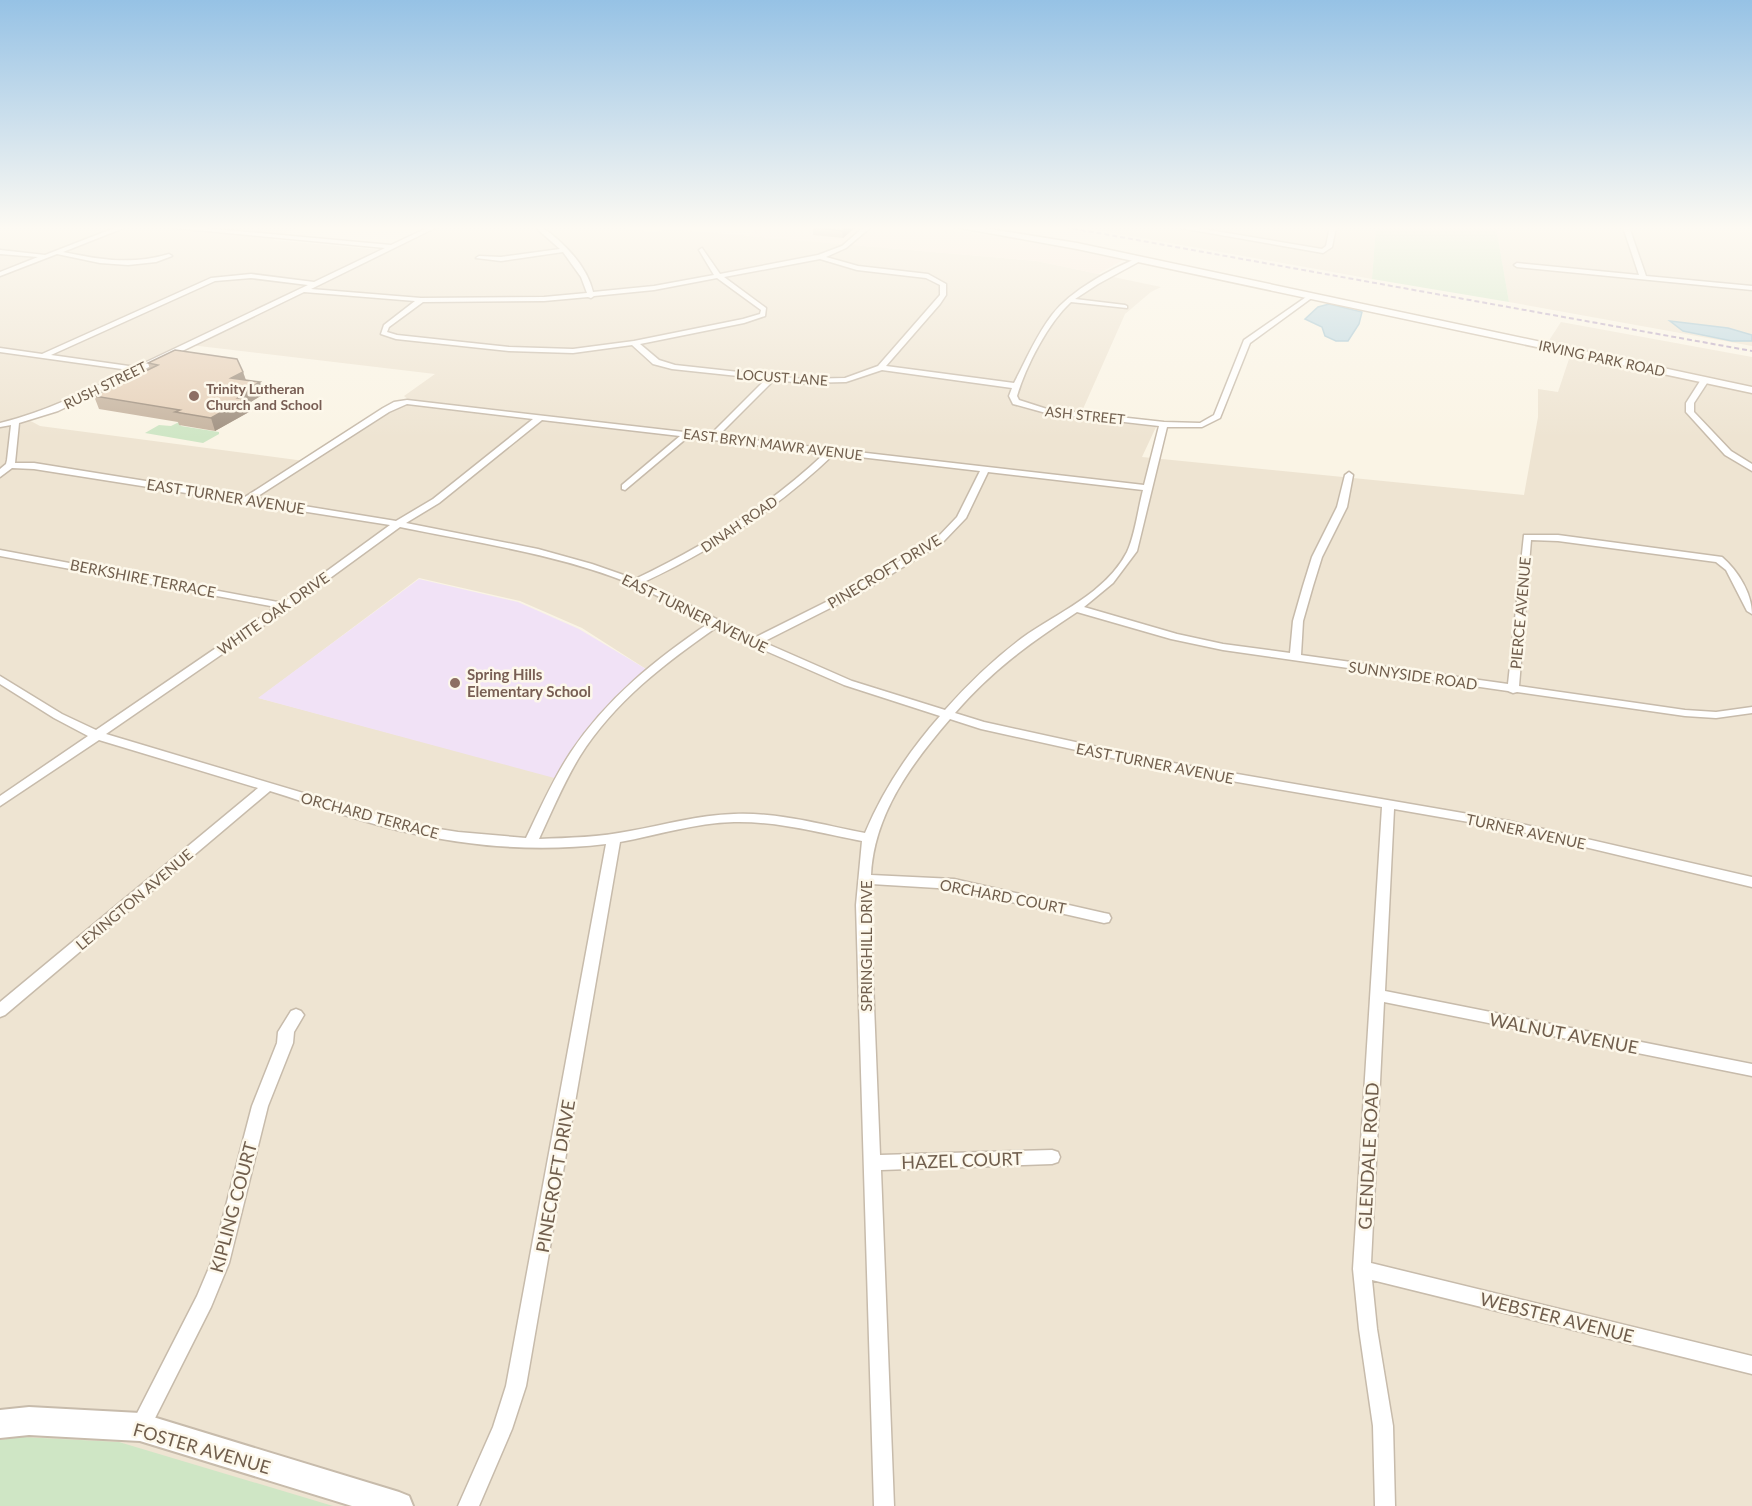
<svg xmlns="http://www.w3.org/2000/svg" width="1752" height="1506" viewBox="0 0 1752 1506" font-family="Lato,sans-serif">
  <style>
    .residential { fill: #eee4d2; fill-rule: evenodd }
    .commercial { fill: #f9e7da }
    .education { fill: #f1e2f6 }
    .green { fill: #cfe6c5 }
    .water { fill: #bcd7e1; stroke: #a3c5d2; stroke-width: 1.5 }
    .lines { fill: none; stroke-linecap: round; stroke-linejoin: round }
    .minor-casing { stroke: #c7bbab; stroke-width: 3 }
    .tertiary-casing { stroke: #c7bbab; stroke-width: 4 }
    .secondary-casing { stroke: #cabca9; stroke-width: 3 }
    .minor { fill: #fff; fill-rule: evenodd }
    .tertiary { fill: #fff; fill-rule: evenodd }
    .secondary { fill: #fff; fill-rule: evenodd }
    .rail { stroke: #b8a5c2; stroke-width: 2; stroke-dasharray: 5 3; stroke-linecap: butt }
    .wall { fill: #c7b5a1 }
    .shaded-wall { fill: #a29383 }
    .building { fill: #e7d2bb; stroke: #a29383; stroke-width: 1.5 }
    .education-dot { fill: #8d6e63; stroke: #fdf8eb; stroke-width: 2 }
    .labels { text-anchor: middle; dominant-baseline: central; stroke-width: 5; stroke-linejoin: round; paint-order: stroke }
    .far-street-label { font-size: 14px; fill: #705e4d; stroke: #fdf8eb }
    .far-education-label { font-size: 14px; font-weight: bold; fill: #785e54; stroke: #fdf8eb; text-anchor: start }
    .street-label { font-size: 15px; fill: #705e4d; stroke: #fdf8eb }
    .education-label { font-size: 15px; font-weight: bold; fill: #785e54; stroke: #fdf8eb; text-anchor: start }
    .near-street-label { font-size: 18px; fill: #705e4d; stroke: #fdf8eb }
  </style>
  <rect width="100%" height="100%" fill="#faf4e5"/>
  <g class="residential">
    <path d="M0 227H299L273 240 391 251 436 227H609L655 232 669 229 1037 261 1161 287 1151 292 1125 314 1079 418 1156 427 1142 457 1524 495 1538 417V389L1558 392 1570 356 1548 342 1561 322 1752 357V1506H0ZM182 344 435 374 404 396 414 404 400 405 312 462 40 426 25 418ZM419 578 520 601 582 628 646 669 592 723 558 778 259 698Z"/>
    <path d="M1376 227 1372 279 1086 228 1087 227Z"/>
    <path d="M1496 227H1752V346L1509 302Z"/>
  </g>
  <path class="commercial" d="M759 227H930L1048 244 1123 260 1098 274 1037 261 749 236Z"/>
  <path class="education" d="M419 579 518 602 579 629 646 669 592 723 558 779 258 698Z"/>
  <g class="green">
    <path d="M1376 227H1496L1509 302 1372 279Z"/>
    <path d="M179 422 181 426 219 432V434L203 443 145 433 159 425 171 426Z"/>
    <path d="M22 1437 119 1442 333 1506H0V1440Z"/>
  </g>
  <g class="water">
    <path d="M1329 304 1362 312 1359 324 1348 341H1336L1325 336 1322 327 1305 319 1318 307Z"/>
    <path d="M1670 321 1728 328 1752 335V341H1732L1683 331Z"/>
  </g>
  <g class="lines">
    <g class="minor-casing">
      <g id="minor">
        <path d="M117 227H126L63 252C101 260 131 265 169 254L172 256 156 262 128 265 100 263 57 254 0 276V272L38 257 0 254V250L45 255Z"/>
        <path d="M165 227H192L391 245 429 227H437L311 289 421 298 544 297 587 293 581 277 563 252 501 261 476 258 479 256 501 257 560 249 535 227H542C564 243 587 266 593 292L654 286 714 275 699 250 702 248 720 274 818 255 842 246 864 227H871L846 248 826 257 858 266 928 274 946 284V295L940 304 886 366 1014 383C1026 360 1036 336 1052 315 1071 290 1111 269 1140 257L1142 260 1098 284 1075 299 1125 305 1127 306V308L1071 302C1048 323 1026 366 1017 396L1019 400 1047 409 1164 422 1200 423 1214 415 1244 340 1309 295H1313V297L1250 343 1220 418 1202 427H1167L1137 551 1113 583 1084 607 1177 634 1223 644 1290 653 1293 621 1303 586 1312 557 1337 507 1345 475 1349 472 1353 475 1347 507 1322 557 1313 586 1303 621 1301 655 1508 684 1524 535H1558L1722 557C1738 571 1752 593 1752 614L1747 611 1726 570 1716 562 1558 541 1531 540 1519 686 1685 710 1716 712 1752 707V713L1716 718 1685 716 1517 692 1513 693 1508 691 1223 650 1171 639 1077 612C1030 643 992 670 955 713L984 722 1162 761 1509 821 1752 877V887L1509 829 1394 809 1385 991 1752 1064V1076L1384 1002 1371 1263 1752 1356V1374L1372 1280 1377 1329 1393 1426 1395 1506H1375L1373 1426 1359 1329 1353 1269 1382 807 1162 769 981 729 950 719C912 763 874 814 871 875L954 879 1104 913 1109 914 1111 918 1109 922 1104 923 954 889 871 884 870 905 880 1155 1052 1150 1058 1152 1060 1157 1058 1162 1052 1164 881 1170 894 1506H874L856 905 862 841C820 833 778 821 734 822 695 823 658 835 620 842L526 1386 512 1429 479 1506H458L493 1427 506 1386 606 844C541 852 471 847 406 832 360 822 315 805 270 791L5 1015 0 1017V1002L258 788 99 740 0 806V796L88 736 54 718 0 684V676L62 714 96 730 276 607 0 556V550L283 603 390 525 34 469 12 468 0 477V469L6 464 7 460 11 425 0 427V423C48 411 85 392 129 370L0 352V348L42 354 211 278 251 274 314 282 385 248ZM820 259 857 270 926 278 940 285V295L878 366 845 378 803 379 675 365 659 360 640 344 744 323 765 316 766 308 724 277ZM251 278 308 285 136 367 51 355 215 281ZM717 278 761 310 760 314 743 319 634 341 573 349 509 347 397 335 387 332 389 327 423 302 544 301 588 297 591 298 594 296 654 290ZM304 292 415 301 384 325 381 334 396 339 509 351 573 353 632 345 653 364 672 369 766 379 710 435 407 400 394 402 383 408 245 497 34 463H15L19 423 58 411ZM882 370 1012 388 1009 396 1013 404 1046 413 1159 426 1144 485 718 436 774 380 803 383 846 382ZM407 404 533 419 433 499 396 521 255 498 389 412ZM542 420 680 436 622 485V489L625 490 688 437 825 453C769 506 705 546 635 579L592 564 538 549 406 523 439 503ZM834 454 980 471 957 517 936 539 856 587 754 638 644 582C714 549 778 508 834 454ZM988 472 1143 490C1138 509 1135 535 1127 552 1106 593 1057 613 1022 638 994 659 968 684 945 710L852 681 763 642 864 591 942 543 966 518ZM400 527C477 543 558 554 632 584 658 595 684 610 709 623 656 659 607 698 571 752 553 779 540 809 526 838L458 832 407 824 106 734 289 608ZM717 627 750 644 844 685 940 716C909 751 883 790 865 833 822 825 778 812 734 814 698 815 664 825 630 831 600 837 569 838 539 839 552 811 564 782 580 756 614 702 665 663 717 627Z"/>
        <path d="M1175 227H1191L1322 249 1326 246 1330 227H1336L1332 247 1323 253Z"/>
        <path d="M1623 227H1629L1646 276 1752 286V290L1517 267 1514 265 1517 263 1639 275Z"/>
        <path d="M1702 378 1709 380 1694 403V412L1731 451 1752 464V471L1725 455 1686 412V403Z"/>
        <path d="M296 1009 301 1011 304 1015 294 1032 293 1043 268 1106 229 1263 211 1307 147 1434 140 1437 133 1434 130 1427 197 1296 211 1263 252 1106 277 1043 278 1032 291 1011Z"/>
      </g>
    </g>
    <g class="tertiary-casing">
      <path id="tertiary" d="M29 1407 140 1413 399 1492 409 1496 413 1506H352L140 1441 29 1435 0 1438V1410Z"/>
    </g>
    <g class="secondary-casing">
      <path id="secondary" d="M955 227H978L1077 243 1752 387V393L1077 249Z"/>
    </g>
    <use href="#minor" class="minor"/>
    <use href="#tertiary" class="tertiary"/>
    <use href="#secondary" class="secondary"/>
    <path class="rail" d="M1065 227 1752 351"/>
  </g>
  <g class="wall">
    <path d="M856 227 843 238 813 235V228Z"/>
    <path d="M148 363 243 372 246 380 264 394 249 403 250 406 248 408 249 412 215 431 179 425 178 422 99 409 94 396 150 369Z"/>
  </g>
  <g class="shaded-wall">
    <path d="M847 227H856L843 238 842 231Z"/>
    <path d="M243 372 247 384 231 378Z"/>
    <path d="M260 382 264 394 249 403 250 406 248 408 249 412 215 431 211 418 238 398 240 393Z"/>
  </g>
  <g class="building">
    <path d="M813 227H847L842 231Z"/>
    <path d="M175 350 237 359 243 372 231 378 260 382 240 393 246 394 238 398 245 399 211 418 175 412 180 410 94 396 158 365 148 363Z"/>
  </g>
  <linearGradient id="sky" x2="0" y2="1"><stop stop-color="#96c2e5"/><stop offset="0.52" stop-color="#fdfaf3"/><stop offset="1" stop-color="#fdfaf3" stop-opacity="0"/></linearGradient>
  <rect width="1752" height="438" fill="url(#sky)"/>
  <g class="education-dot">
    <circle cx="194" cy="396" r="6"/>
    <circle cx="455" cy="683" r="6"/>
  </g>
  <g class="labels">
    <g class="far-street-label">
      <text transform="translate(1602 358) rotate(12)">IRVING PARK ROAD</text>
      <text transform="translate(782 377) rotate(4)">LOCUST LANE</text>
      <text transform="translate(105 385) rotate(-26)">RUSH STREET</text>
      <text transform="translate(1085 415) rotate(6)">ASH STREET</text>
      <text transform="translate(773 444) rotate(7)">EAST BRYN MAWR AVENUE</text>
      <text transform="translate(739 524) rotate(-34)">DINAH ROAD</text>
    </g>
    <g class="far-education-label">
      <text x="206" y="388">Trinity Lutheran<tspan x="206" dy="16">Church and School</tspan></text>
    </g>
    <g class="street-label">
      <text transform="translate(226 496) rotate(9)">EAST TURNER AVENUE</text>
      <text transform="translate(884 571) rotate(-31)">PINECROFT DRIVE</text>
      <text transform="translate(143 578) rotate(11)">BERKSHIRE TERRACE</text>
      <text transform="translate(273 613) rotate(-35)">WHITE OAK DRIVE</text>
      <text transform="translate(695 613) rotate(26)">EAST TURNER AVENUE</text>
      <text transform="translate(1520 613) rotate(-85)">PIERCE AVENUE</text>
      <text transform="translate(1413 675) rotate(8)">SUNNYSIDE ROAD</text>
      <text transform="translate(1155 763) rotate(11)">EAST TURNER AVENUE</text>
      <text transform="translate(370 815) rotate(15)">ORCHARD TERRACE</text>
      <text transform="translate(1526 831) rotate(12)">TURNER AVENUE</text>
      <text transform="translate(1003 896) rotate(11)">ORCHARD COURT</text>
      <text transform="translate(134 899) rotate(-40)">LEXINGTON AVENUE</text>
      <text transform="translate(866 946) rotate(-90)">SPRINGHILL DRIVE</text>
    </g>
    <g class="education-label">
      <text x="467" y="674">Spring Hills<tspan x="467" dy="17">Elementary School</tspan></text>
    </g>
    <g class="near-street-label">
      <text transform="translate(1564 1033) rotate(11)">WALNUT AVENUE</text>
      <text transform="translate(1368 1156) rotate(-87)">GLENDALE ROAD</text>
      <text transform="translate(962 1160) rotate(-2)">HAZEL COURT</text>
      <text transform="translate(555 1176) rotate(-80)">PINECROFT DRIVE</text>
      <text transform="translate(233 1207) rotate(-75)">KIPLING COURT</text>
      <text transform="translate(1557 1317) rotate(14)">WEBSTER AVENUE</text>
      <text transform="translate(202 1448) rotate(16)">FOSTER AVENUE</text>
    </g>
  </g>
</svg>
